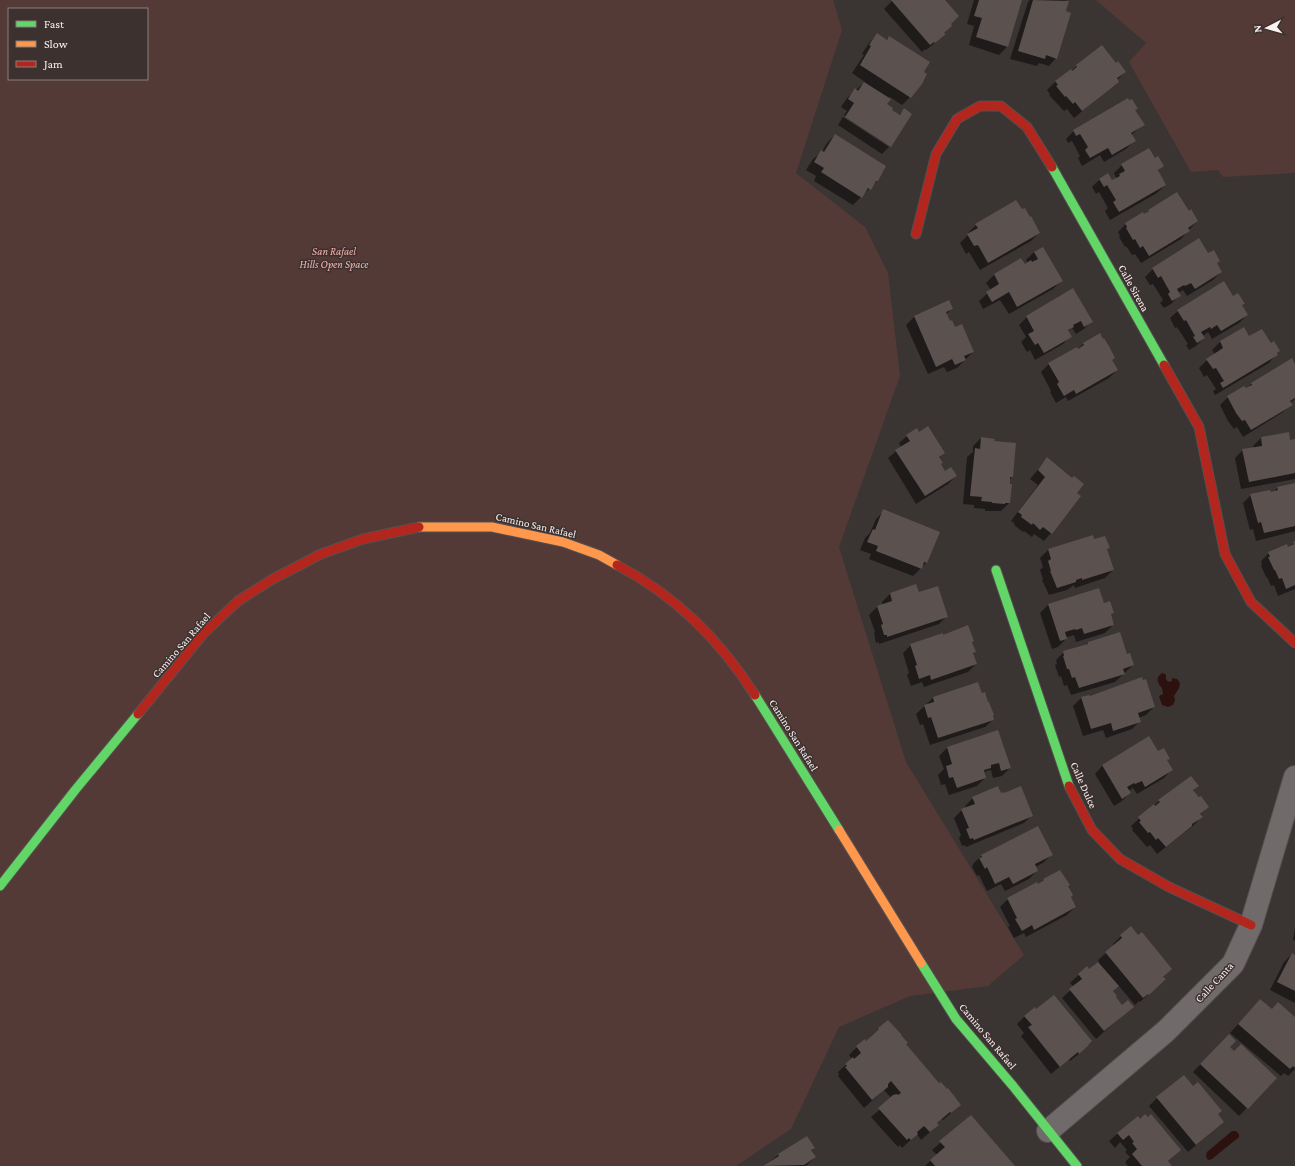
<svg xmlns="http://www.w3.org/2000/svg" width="1295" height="1166" viewBox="0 0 1295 1166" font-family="'Crimson Pro',serif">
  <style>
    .green { fill: #543a36; fill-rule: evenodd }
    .water { fill: #2d110e }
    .shadow { fill: #0007 }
    .building { fill: #5b514f }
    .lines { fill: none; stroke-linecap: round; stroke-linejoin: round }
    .street-casing { stroke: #54504f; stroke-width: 24 }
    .fast-casing { stroke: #54504f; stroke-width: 11 }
    .slow-casing { stroke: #54504f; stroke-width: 11 }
    .jam-casing { stroke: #54504f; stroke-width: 11 }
    .street { stroke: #706b6a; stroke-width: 22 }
    .fast { stroke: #63d668; stroke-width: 9 }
    .slow { stroke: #ff974d; stroke-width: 9 }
    .jam { stroke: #b3261e; stroke-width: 9 }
    .labels { text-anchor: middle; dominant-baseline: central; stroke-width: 3; stroke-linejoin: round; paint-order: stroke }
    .park-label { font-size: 11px; font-style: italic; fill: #f6b2a9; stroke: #3d3130 }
    .street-label { font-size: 11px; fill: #faf3f1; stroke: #3d3130 }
  </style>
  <rect width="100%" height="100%" fill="#3a3433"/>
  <g class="green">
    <path d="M0 0H833L842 30 796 173 865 227 888 273 900 376 839 547 906 762 1024 955 988 986 910 996 839 1027 791 1129 736 1166H0ZM9 9H147V79H9Z"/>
    <path d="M1096 0H1295V173L1223 177 1218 170 1191 172 1129 62 1146 43Z"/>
  </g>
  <g class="water">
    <path d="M1163 673 1166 675V679L1168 682 1172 681V678L1177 679 1180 683 1179 688 1174 696 1175 700 1173 705 1168 707 1162 705 1159 696 1163 694 1162 688C1157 683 1155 676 1163 673Z"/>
    <path d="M1232 1131H1236L1239 1134V1137L1212 1159 1209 1160 1207 1159 1206 1156 1207 1152Z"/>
  </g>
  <g class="shadow">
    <path d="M893 0H944L951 26 936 42 926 50 925 49 922 52 884 9Z"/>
    <path d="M974 0H1021L1007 47 999 55 969 45 974 26 967 24Z"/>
    <path d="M1030 0H1064L1068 1 1056 58 1049 66 1039 63 1037 66 1010 59 1028 2Z"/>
    <path d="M877 35 886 40 889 37 922 72 914 93 902 105 890 97 886 104 891 110 899 115 904 110 911 114 890 146V145L844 115 847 111 841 107 847 98 865 82 852 73 864 55 862 54 869 43Z"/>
    <path d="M1116 64 1125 72 1117 80 1118 81 1074 118 1067 109 1064 111 1049 95 1050 94 1047 90 1055 82 1071 70V71L1077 66Z"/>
    <path d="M1136 109 1134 111 1143 125 1131 135 1134 141 1126 149 1104 162 1100 155 1082 166 1078 158 1080 156 1072 141 1068 143 1066 139 1074 131Z"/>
    <path d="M843 117 889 147 882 154 838 125Z"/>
    <path d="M835 135 877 181 853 205 814 181 816 176 806 170 813 159 822 152 827 143Z"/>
    <path d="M1122 165 1162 166 1158 171 1165 185 1157 193 1110 220 1105 211 1108 208 1099 192 1096 194 1092 187 1100 179 1113 181 1116 178 1114 173Z"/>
    <path d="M1149 210 1197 221 1181 239 1141 263 1135 254 1132 255 1126 246 1125 247 1119 237 1120 236 1118 232 1126 224 1144 216Z"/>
    <path d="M976 225 1039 233 1031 241 980 270 969 252 966 254 960 243 969 234 968 233Z"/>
    <path d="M1034 252 1061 281 1053 289 1009 314 1000 300 983 309 979 301 991 290 986 283 994 275 1021 259 1024 265 1028 263 1026 260Z"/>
    <path d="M1216 263 1221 272 1213 280 1187 296 1183 290 1178 293 1179 296 1171 304 1164 308 1160 303 1163 300 1153 284 1150 285 1145 277 1153 269Z"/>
    <path d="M1233 297 1244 303 1241 306 1247 315 1239 323 1212 339 1208 332 1203 336 1204 338 1196 346 1189 350 1186 345 1188 344 1177 327 1175 328 1170 318 1178 311Z"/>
    <path d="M949 302 952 309 946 314 950 322 973 352 957 368 947 372 944 367 928 374 906 325 914 317Z"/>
    <path d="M1027 317 1092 321 1084 329 1076 334 1072 328 1069 330 1068 332 1070 336 1063 344 1035 360 1030 350 1027 352 1021 342 1026 337 1019 325Z"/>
    <path d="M1243 328 1249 338 1271 344 1279 351 1269 363 1215 395 1213 391 1216 389 1207 375 1204 377 1199 368 1207 360 1215 355 1212 350 1220 342Z"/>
    <path d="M1083 344 1111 360 1117 370 1109 378 1068 401 1066 397 1056 403 1050 392 1051 391 1041 372 1049 364 1077 350Z"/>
    <path d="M1291 359 1295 365V399L1290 403 1291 405 1283 412 1243 437 1237 427 1234 429 1228 421 1220 405 1228 397 1246 390 1251 384Z"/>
    <path d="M918 433 943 453 939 458 940 464 945 472 956 476 948 484 916 504 888 458 901 447 899 443 907 436Z"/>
    <path d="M981 438 993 442 1012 477 1009 480V503L1001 511H985V509L974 508V505L963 504 967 457 973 452V446Z"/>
    <path d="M1261 438 1289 441 1295 440V479L1241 489 1235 458 1243 450 1254 448 1253 446Z"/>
    <path d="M1047 459 1051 533 1044 541 1034 534 1032 537 1024 531 1023 532 1014 525 1015 524 1011 521 1038 485 1030 479Z"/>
    <path d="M1295 484V531L1256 541 1253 529 1250 530 1243 503 1251 495 1273 493 1277 488Z"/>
    <path d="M884 511 927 562 913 576 869 559 871 554 860 550 865 538 870 533 876 519Z"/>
    <path d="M1092 536 1093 540 1108 548 1106 550 1113 570 1105 578 1075 588 1074 585 1067 590 1049 595 1042 580 1043 579 1040 570 1043 567 1040 558 1048 550Z"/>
    <path d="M1295 542V589L1278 596 1274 585 1271 586 1267 577H1266L1261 566 1262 565 1261 561 1269 553 1287 549Z"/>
    <path d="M890 594H918L947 616 939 624 879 644V642L876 643 874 633 875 632 869 615 877 607 883 605 882 602Z"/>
    <path d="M1048 605H1103L1113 613 1110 615 1113 625 1105 633 1076 642 1074 635 1068 637 1067 636 1065 637 1066 639 1058 647 1052 649 1040 613Z"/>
    <path d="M942 636 972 642 975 652 973 654 976 664 968 672 924 687 922 682 911 686 907 675 909 673 903 653 911 645Z"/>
    <path d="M1088 643 1126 655 1133 665 1115 682 1071 695 1067 685 1064 686 1061 676 1059 677 1055 665 1057 664 1056 660 1064 652 1086 646Z"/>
    <path d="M978 683 993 720 985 727 930 745 923 724 920 725 916 714 933 698Z"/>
    <path d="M1089 696 1154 707 1146 715 1138 718 1140 721 1132 729 1106 738 1103 730 1083 736 1073 706 1081 698Z"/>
    <path d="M997 732 1010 768 1002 776 993 778 991 770 986 771 984 774 985 778 977 786 949 795 945 784 941 785 938 775 944 769 939 756 947 748Z"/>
    <path d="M1149 738 1157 753 1169 758 1166 761 1171 770 1164 778 1137 794 1133 788 1128 791 1130 793 1122 801 1114 806 1095 774 1102 766Z"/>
    <path d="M1197 786 1193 790 1208 807 1200 815 1201 817 1194 825 1157 854 1150 845 1147 847 1132 830 1133 829 1131 826 1159 801Z"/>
    <path d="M1001 794 1032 815 1024 823 966 847 965 845 962 846 959 838 961 835 954 818 962 810 966 808 965 806 973 798Z"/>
    <path d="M1037 827 1051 855 1043 863 1035 867 1037 871 1029 879 1005 891 1001 884 987 891 979 875 977 876 972 867 973 864 981 856Z"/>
    <path d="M1060 871 1067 886 1070 897 1075 907 1067 915 1026 937 1024 933 1014 938 1008 927 1010 926 1000 907 1008 899 1039 884 1043 880Z"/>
    <path d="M1295 928V941L1293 940Z"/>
    <path d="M1121 936 1171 969 1163 977 1156 987 1140 1002 1139 1001 1135 1005 1118 985 1112 991 1115 998 1122 1006 1132 1007 1096 1039 1062 998 1074 987 1070 983 1087 967 1089 970 1099 962 1098 960 1114 946 1113 944Z"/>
    <path d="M1292 954 1295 956V1003L1270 990 1284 962Z"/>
    <path d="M1260 1000 1272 1010 1295 1018V1069L1288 1076 1284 1073 1281 1076 1230 1033Z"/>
    <path d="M1036 1010 1080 1053 1070 1061 1069 1059 1051 1074 1021 1036 1024 1033 1017 1024 1025 1016Z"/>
    <path d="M879 1029 900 1035 905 1044 939 1084 960 1105 943 1120 942 1119 937 1123 938 1125 921 1140 917 1134 902 1148 900 1145 898 1147 871 1117 892 1099 884 1090 864 1108 838 1076 839 1074 838 1072 852 1059 849 1055 857 1047 872 1037 871 1036Z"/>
    <path d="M1221 1043 1276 1078 1239 1116 1193 1072Z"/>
    <path d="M1193 1087 1221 1111 1217 1115 1223 1122 1188 1152 1149 1106 1157 1098Z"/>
    <path d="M971 1116 1014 1166H925L937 1155 932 1150Z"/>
    <path d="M1137 1117 1140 1120 1180 1150 1167 1162 1171 1166H1128L1125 1162 1130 1157 1125 1152 1127 1150 1120 1142 1115 1148 1109 1141Z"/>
    <path d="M807 1138 814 1147 811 1151 815 1157 807 1165 805 1166H765L778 1155Z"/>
  </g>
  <g class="building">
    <path d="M891 0H945L959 16 951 24 952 26 944 33 946 34 935 43 934 42 930 45Z"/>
    <path d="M979 0H1022L1008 47 976 37 982 18 974 16Z"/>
    <path d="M1033 0 1069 1 1066 11 1071 13 1057 59 1046 55 1045 59 1018 51Z"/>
    <path d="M877 33 887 40 889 36 930 62 924 72 927 74 922 84 911 98 860 65 871 46 869 45Z"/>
    <path d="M1102 45 1116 63 1118 61 1126 72 1117 78 1119 82 1082 111 1075 102 1073 104 1066 96 1065 97 1056 86 1058 85 1055 81 1071 69 1072 71 1077 67 1076 65Z"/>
    <path d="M864 82 891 99 887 104 893 108 892 110 900 115 904 108 912 114 891 147 845 117 854 103 848 99 855 88 858 91Z"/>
    <path d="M1128 98 1129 100 1132 99 1138 109 1135 110 1145 125 1131 133 1136 141 1112 155 1108 148 1090 158 1085 150 1088 147 1080 134 1076 136 1073 130Z"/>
    <path d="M835 134 886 166 878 181H876L871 190 868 188 862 198 821 172 824 168 814 162 821 150 824 152Z"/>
    <path d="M1149 148 1155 158 1158 156 1164 166 1158 170 1166 185 1119 212 1113 202 1116 200 1107 185 1104 187 1099 179 1108 173 1112 180 1120 176 1119 174 1125 171 1121 164Z"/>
    <path d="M1177 192 1189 211 1191 209 1198 221 1188 228 1190 231 1149 256 1143 246 1140 248 1135 239 1133 240 1126 228 1127 227 1125 223 1143 212 1144 214 1149 211 1148 210Z"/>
    <path d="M1016 200 1022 209 1025 208 1030 217 1031 216 1040 233 988 263 978 245 974 246 967 234 978 228 975 224Z"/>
    <path d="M1199 238 1208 253 1214 250 1220 261 1217 263 1222 272 1195 289 1191 283 1185 286 1184 285 1177 289 1181 296 1172 301 1168 294 1170 292 1161 276 1158 278 1152 268Z"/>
    <path d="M1043 247 1063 281 1017 307 1009 292 992 302 986 292 999 284 994 274 1021 258 1025 264 1031 260 1032 262 1038 259 1034 252Z"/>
    <path d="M1224 281 1233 296 1238 293 1245 304 1242 305 1248 315 1221 331 1217 325 1211 329 1210 327 1201 332 1205 338 1197 343 1193 337 1195 336 1186 320 1184 321 1177 310Z"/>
    <path d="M1073 288 1093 322 1084 327 1081 321 1073 325 1074 327 1068 330 1072 337 1044 353 1038 343 1035 345 1028 334 1034 331 1026 316Z"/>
    <path d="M949 300 953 309 946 312 950 321 952 320 955 327 962 324 974 352 964 356 966 360 955 365 952 359 936 367 914 316Z"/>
    <path d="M1244 327 1249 336 1262 329 1271 343 1274 341 1280 351 1277 353 1278 355 1223 388 1220 383 1224 381 1216 368 1213 369 1206 359 1223 348 1220 341Z"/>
    <path d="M1100 333 1103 339 1104 338 1110 348 1115 358 1112 360 1118 370 1076 394 1074 390 1064 396 1057 384 1059 382 1048 363 1077 347 1078 349 1084 345 1083 343Z"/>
    <path d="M1292 358 1295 364V398L1290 401 1293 405 1251 430 1245 420 1242 421 1236 413 1227 396 1244 386 1246 388 1252 385 1251 383Z"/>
    <path d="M928 426 945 453 939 457 943 463 941 464 945 471 951 467 957 476 925 496 895 450 910 441 906 435 917 428 919 432Z"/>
    <path d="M1289 432 1290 440 1295 439V473L1249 482 1242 449 1262 446 1261 437Z"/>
    <path d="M981 437 995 439 994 441 1016 443 1013 477H1010V484H1012L1010 503H1005V504L992 503V502L981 501 982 497 970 496 975 448 980 449Z"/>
    <path d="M1047 457 1072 478 1074 476 1084 484 1077 493 1081 496 1052 534 1043 527 1040 530 1033 523 1032 525 1021 517 1022 515 1018 512 1045 477 1038 470Z"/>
    <path d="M1295 483V526L1264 533 1261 522 1258 523 1250 494 1270 490 1271 492 1278 490 1277 487Z"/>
    <path d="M883 509 940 532 927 563 924 562 922 569 876 551 878 546 867 542 873 529 875 530Z"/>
    <path d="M1093 535 1094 539 1105 536 1110 548 1107 549 1114 570 1082 580V578L1076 580V582L1057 588 1050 571H1051L1048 561 1051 559 1048 549Z"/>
    <path d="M1295 541V585L1286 589 1282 578 1279 579 1275 570H1274L1268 557H1270L1268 552 1287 544 1288 547 1294 544 1293 542Z"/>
    <path d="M916 584 919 592 938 586 948 617 887 637V635H884L881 625 883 624 877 606 892 601 890 593Z"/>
    <path d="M1099 588 1104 603 1110 601 1114 613 1111 614 1114 625 1084 634 1082 628 1076 630 1075 629 1065 632 1067 639 1060 641 1048 604Z"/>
    <path d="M968 625 974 641 972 642 976 652 973 653 977 664 931 680 930 675 919 679 915 666 917 665 910 644 943 633V635Z"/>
    <path d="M1120 632 1127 654 1130 653 1134 665 1123 669 1125 674 1079 688 1075 677 1072 678 1069 669H1067L1063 656H1064L1063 651 1088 644V642Z"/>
    <path d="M1142 677 1143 680 1146 679 1155 707 1138 713 1141 722 1113 731 1111 723 1091 729 1081 697 1089 695 1090 696Z"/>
    <path d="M978 682 982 693 985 692 988 702H989L994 715H993L994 720 938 738 931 717 928 718 924 705 934 702 933 697Z"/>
    <path d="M998 730 1011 768 1001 771 999 763 991 765V768L984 770 986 778 957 788 953 777 949 778 946 766 952 764 947 747Z"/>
    <path d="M1149 736 1158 751 1164 748 1170 759 1167 760 1173 770 1145 787 1142 781 1135 784 1134 783 1127 787 1131 793 1122 799 1102 765Z"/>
    <path d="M1191 776 1199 786 1193 790 1199 797 1201 796 1209 807 1200 814 1203 817 1192 824V826L1166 847 1158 838 1156 840 1150 832 1148 833 1139 822 1141 821 1138 817 1154 804 1155 806 1160 802 1158 800Z"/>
    <path d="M998 786 1001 793 1003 792 1004 793 1021 786 1033 816 974 840 973 838 970 839 966 829 969 828 961 809 975 804 972 797Z"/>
    <path d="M1038 826 1053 855 1035 864 1038 871 1013 884 1009 877 995 884 987 867 985 869 979 858 982 857 981 855Z"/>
    <path d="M1060 870 1070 885 1068 886 1073 895 1071 897 1076 907 1034 930 1032 925 1022 931 1015 919 1017 918 1007 898 1037 882 1038 884 1044 880 1043 879Z"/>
    <path d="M1131 926 1138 935 1142 932 1172 969 1163 977 1166 979 1149 995 1148 994 1143 998 1105 952 1122 938 1120 935Z"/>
    <path d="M1292 953 1295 955V991L1277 982Z"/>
    <path d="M1098 962 1119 986 1113 991 1117 996 1116 997 1122 1005 1128 1000 1134 1007 1104 1031 1069 989 1082 979 1078 974 1087 966 1089 969Z"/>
    <path d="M1054 995 1092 1041 1088 1045H1089L1079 1054 1078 1052 1060 1067 1028 1027 1032 1025 1024 1016 1035 1007 1036 1009Z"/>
    <path d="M1260 999 1272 1009 1278 1002 1295 1017V1068L1293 1066 1290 1069 1238 1024Z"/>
    <path d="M888 1020 902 1035H901L908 1043 906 1044 939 1083 941 1082 947 1089 948 1088 961 1105 951 1113 950 1112 937 1123 939 1125 930 1132 924 1126 917 1132 918 1134 911 1140 909 1138 907 1140 878 1108 893 1095 897 1094 898 1095 901 1093 891 1081 888 1084V1087L872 1100 845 1067 847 1066 845 1064 853 1057 854 1059 861 1053 856 1046 865 1039 866 1041 879 1029 878 1028Z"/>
    <path d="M1229 1034 1236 1041 1230 1047 1234 1051 1241 1044 1277 1078 1248 1109 1200 1064Z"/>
    <path d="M1184 1075 1193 1086 1198 1082 1222 1111 1218 1114 1224 1122 1196 1145 1156 1097Z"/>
    <path d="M1145 1114 1148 1117 1151 1114 1181 1150 1168 1161 1172 1166H1142L1132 1154 1137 1149 1132 1143 1134 1142 1129 1135 1123 1140 1117 1133 1138 1116 1140 1119Z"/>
    <path d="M971 1115 1015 1166H935L930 1160 945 1147 939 1141Z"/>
    <path d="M807 1136 815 1148 811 1150 816 1157 804 1165 763 1166 779 1156 778 1154Z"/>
  </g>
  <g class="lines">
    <g class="street-casing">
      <path id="street" d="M1048 1131 1166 1031 1233 964 1251 925 1295 777"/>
    </g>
    <g class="fast-casing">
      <g id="fast">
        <path d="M1052 167 1164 365"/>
        <path d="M996 570 1069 786"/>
        <path d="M755 695 839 830"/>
        <path d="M0 886 76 789 138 714"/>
        <path d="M921 963 956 1019 1013 1086 1077 1166"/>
      </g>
    </g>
    <g class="slow-casing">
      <g id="slow">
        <path d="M419 527H492L563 542 599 555 617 565"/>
        <path d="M839 830 921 963"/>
      </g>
    </g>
    <g class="jam-casing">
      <g id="jam">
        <path d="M916 234 936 154 957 119 980 106H1001L1027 127 1052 167"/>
        <path d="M1164 365 1199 427 1225 554 1251 602 1295 643"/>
        <path d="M617 565C676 596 719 639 755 695"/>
        <path d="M138 714 204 633 238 601 271 580 321 554 363 539 419 527"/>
        <path d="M1069 786 1092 830 1120 859 1169 887 1251 925"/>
      </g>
    </g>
    <use href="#street" class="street"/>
    <use href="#fast" class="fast"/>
    <use href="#slow" class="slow"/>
    <use href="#jam" class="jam"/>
  </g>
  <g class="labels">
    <g class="park-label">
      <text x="334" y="251">San Rafael<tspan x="334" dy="13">Hills Open Space</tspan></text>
    </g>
    <g class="street-label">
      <text transform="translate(1134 288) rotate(61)">Calle Sirena</text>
      <text transform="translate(536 525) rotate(13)">Camino San Rafael</text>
      <text transform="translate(181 645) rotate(-49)">Camino San Rafael</text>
      <text transform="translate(794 735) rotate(58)">Camino San Rafael</text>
      <text transform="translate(1084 785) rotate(66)">Calle Dulce</text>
      <text transform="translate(1214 982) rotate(-47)">Calle Canta</text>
      <text transform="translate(988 1036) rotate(50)">Camino San Rafael</text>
    </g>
  </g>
  <rect x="8" y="8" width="140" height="72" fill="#3d3130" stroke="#897f7d"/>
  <rect x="16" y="21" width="20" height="6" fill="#63d668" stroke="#897f7d"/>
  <text x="44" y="28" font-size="12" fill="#faf3f1">Fast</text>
  <rect x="16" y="41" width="20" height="6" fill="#ff974d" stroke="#897f7d"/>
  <text x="44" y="48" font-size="12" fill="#faf3f1">Slow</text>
  <rect x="16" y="61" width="20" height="6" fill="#b3261e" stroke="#897f7d"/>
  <text x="44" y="68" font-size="12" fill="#faf3f1">Jam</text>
  <g transform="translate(1267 28) rotate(264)" stroke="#3d3130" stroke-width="3" paint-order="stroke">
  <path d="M0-3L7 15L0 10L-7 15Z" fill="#faf3f1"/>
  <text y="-6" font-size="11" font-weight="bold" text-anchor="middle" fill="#faf3f1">N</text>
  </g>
</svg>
